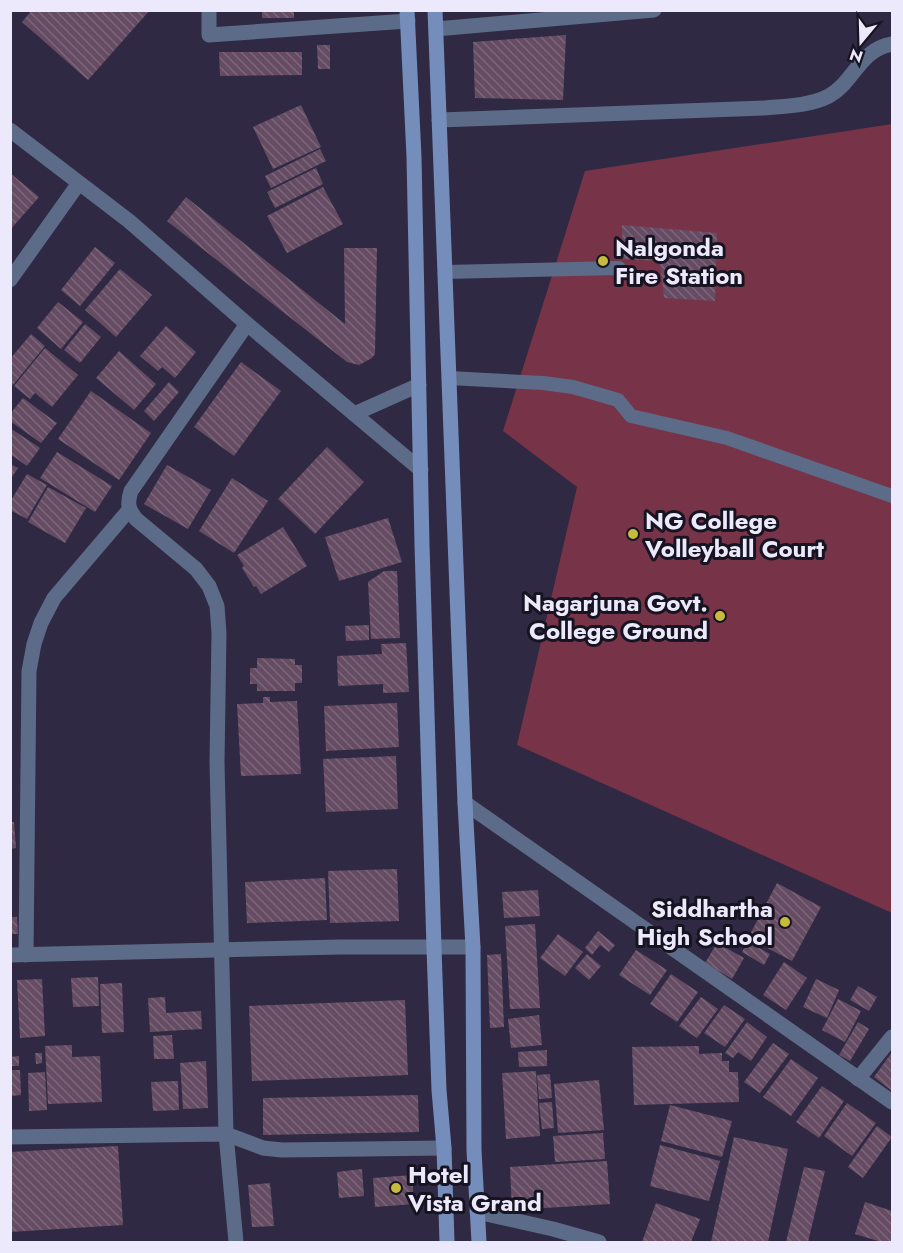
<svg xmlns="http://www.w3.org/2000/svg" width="903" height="1253" viewBox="0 0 903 1253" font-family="Jost,sans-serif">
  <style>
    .green { fill: #773348 }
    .building { fill: url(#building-back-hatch) }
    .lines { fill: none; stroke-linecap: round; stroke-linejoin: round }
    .service { stroke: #5c6b88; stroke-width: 14 }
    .minor { stroke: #5c6b88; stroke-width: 15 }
    .secondary { stroke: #758dba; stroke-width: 15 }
    .poi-dot { fill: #c7bb3b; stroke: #171421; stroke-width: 2 }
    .labels { text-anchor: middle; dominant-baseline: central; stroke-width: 6; stroke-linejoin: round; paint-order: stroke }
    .poi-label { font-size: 24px; font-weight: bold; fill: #ede9fc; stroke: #171421; text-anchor: start }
  </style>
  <defs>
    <pattern id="building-back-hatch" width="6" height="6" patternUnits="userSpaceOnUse" patternTransform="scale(1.5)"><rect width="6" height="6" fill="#654c63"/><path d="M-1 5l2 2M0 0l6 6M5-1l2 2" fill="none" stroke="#7b667a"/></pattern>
  </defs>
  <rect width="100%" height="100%" fill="#302944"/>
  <path class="green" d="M892 124V913L517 745 577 487 503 431 585 171Z"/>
  <g class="building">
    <path d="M32 10H150L88 80 22 22Z"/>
    <rect x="262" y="10" width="32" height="8"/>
    <path d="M566 35 563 100 475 98 473 42Z"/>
    <path d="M317 45H330V69H318Z"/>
    <path d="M219 52H302V75L220 76Z"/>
    <path d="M301 105 321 147 273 169 253 127Z"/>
    <path d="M320 149 326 161 271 188 265 176Z"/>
    <path d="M316 168 323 184 275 208 267 192Z"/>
    <path d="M10 173 39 197 10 230Z"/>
    <path d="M323 187 343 224 287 253 267 216Z"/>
    <path d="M186 197 345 324 344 248H377L375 354 372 358 359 365 347 362 167 221Z"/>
    <path d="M622 225 717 233 715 301 664 298 660 261 623 259Z"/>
    <path d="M95 247 115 263 80 306 61 290Z"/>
    <path d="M120 269 152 295 116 337 85 310Z"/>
    <path d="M58 302 83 322 61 349 37 328Z"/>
    <path d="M85 324 101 337 80 363 64 350Z"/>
    <path d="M166 326 196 352 175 378 162 367 158 371 140 356Z"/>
    <path d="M31 334 45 346 13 385 10 383V359Z"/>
    <path d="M45 348 78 375 52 407 35 393 30 399 14 386Z"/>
    <path d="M119 351 156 384 134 410 96 378Z"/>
    <path d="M241 362 281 391 234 456 194 427Z"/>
    <path d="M169 382 179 392 154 421 144 411Z"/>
    <path d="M91 391 151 433 119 480 58 439Z"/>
    <path d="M23 398 57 423 41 443 10 421V414Z"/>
    <path d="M10 428 40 448 27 466 10 454Z"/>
    <path d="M327 447 364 482 315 534 278 499Z"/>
    <path d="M57 452 112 486 95 512 40 478Z"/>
    <path d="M10 464 18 468 10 480Z"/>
    <path d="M167 465 211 490 188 529 144 504Z"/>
    <path d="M27 474 47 485 27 519 10 510V502Z"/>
    <path d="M232 478 268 501 234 553 199 531Z"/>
    <path d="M48 487 86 508 65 543 28 522Z"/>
    <path d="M388 518 402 562 339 581 325 537Z"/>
    <path d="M283 527 307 566 261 594 256 586 254 587 242 568 244 566 237 555Z"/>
    <path d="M384 571H397L400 638 371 639 368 582Z"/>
    <path d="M369 625V640L346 641 345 626Z"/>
    <path d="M406 643 409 692 383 693V684L338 686 337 656 382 654 381 644Z"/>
    <path d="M257 658 295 659V665H302V683H295V691H257V684H250V668H257Z"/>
    <path d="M263 697H270V702L297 701 301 774 241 776 237 704 263 703Z"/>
    <path d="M397 703 399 747 326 751 324 706Z"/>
    <path d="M396 756 398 809 326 812 323 759Z"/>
    <path d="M10 822H14L16 848 10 849Z"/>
    <path d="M397 869 399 921 330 923 328 871Z"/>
    <path d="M325 878 327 920 247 923 245 882Z"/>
    <path d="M777 883 821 907 792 961 748 938Z"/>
    <path d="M538 890 540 916 504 918 502 892Z"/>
    <path d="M10 917H17L18 934H10Z"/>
    <path d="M535 924 540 1008 510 1009 505 926Z"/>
    <path d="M598 931 615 945 609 952 600 945 592 955 585 948Z"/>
    <path d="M558 934 583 952 565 976 540 958Z"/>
    <path d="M748 942 770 954 764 965 742 952Z"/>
    <path d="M717 943 744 958 732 979 705 963Z"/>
    <path d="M636 950 667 970 650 995 619 975Z"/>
    <path d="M501 954 504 1027 490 1028 487 955Z"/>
    <path d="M587 954 601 966 589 980 575 968Z"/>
    <path d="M784 962 807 978 786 1010 763 995Z"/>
    <path d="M671 974 698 992 677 1022 650 1004Z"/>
    <path d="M98 977 99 1006 73 1007 71 978Z"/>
    <path d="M42 979 45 1036 20 1038 17 980Z"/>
    <path d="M816 979 839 990 827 1018 803 1007Z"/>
    <path d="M122 983 124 1032 102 1033 100 984Z"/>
    <path d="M858 986 877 997 869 1011 850 1000Z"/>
    <path d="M165 997 166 1013 201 1011 202 1029 150 1032 148 998Z"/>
    <path d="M701 997 718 1009 697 1038 679 1026Z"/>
    <path d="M838 999 861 1011 845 1042 822 1030Z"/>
    <path d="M405 1000 408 1075 252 1081 249 1006Z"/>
    <path d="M724 1005 745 1019 725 1047 704 1033Z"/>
    <path d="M539 1015 542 1045 511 1048 508 1019Z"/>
    <path d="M747 1022 767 1037 751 1061 738 1052 733 1058 725 1053Z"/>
    <path d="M858 1022 869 1029 850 1061 839 1055Z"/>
    <path d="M172 1035 174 1059H154L153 1036Z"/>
    <path d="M773 1043 789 1054 760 1093 744 1082Z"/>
    <path d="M72 1045V1057L100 1056 102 1102 48 1104 45 1046Z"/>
    <path d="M699 1046V1054L722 1053V1061H729V1072H738L739 1102 634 1105 632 1047Z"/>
    <path d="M547 1050V1066L519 1067 518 1052Z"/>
    <path d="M892 1052V1091L874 1077Z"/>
    <path d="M35 1053H42V1063L36 1064Z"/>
    <path d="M19 1056V1066H10V1057Z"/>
    <path d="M791 1059 818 1078 791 1116 763 1097Z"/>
    <path d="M206 1061 208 1108 183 1109 180 1063Z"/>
    <path d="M10 1070H20L21 1095 10 1096Z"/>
    <path d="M536 1071 540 1136 506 1139 502 1073Z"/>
    <path d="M45 1072 47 1110 29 1111 28 1073Z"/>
    <path d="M550 1074 552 1098 539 1099 537 1075Z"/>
    <path d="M599 1080 604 1130 558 1133 554 1084Z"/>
    <path d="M178 1081 179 1110 153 1111 151 1082Z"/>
    <path d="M822 1086 844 1101 819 1138 796 1122Z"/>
    <path d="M418 1095 419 1132 263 1135V1098Z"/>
    <path d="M552 1102 554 1128 542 1129 539 1103Z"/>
    <path d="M847 1103 876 1123 852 1156 824 1136Z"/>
    <path d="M670 1105 732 1121 722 1157 661 1141Z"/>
    <path d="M877 1126 892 1137 863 1178 848 1167Z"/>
    <path d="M603 1133 605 1159 555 1162 553 1136Z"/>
    <path d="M734 1137 788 1149 768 1242H711Z"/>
    <path d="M660 1145 720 1161 709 1201 650 1186Z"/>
    <path d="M118 1146 123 1225 10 1232V1152Z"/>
    <path d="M607 1161 610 1204 512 1210 510 1167Z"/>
    <path d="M804 1167 825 1171 808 1242H786Z"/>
    <path d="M362 1169 364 1196 339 1198 337 1172Z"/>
    <path d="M412 1175 414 1204 375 1207 373 1178Z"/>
    <path d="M270 1183 274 1226 252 1227 248 1185Z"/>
    <path d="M865 1202 892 1211V1242H881L855 1234Z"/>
    <path d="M656 1203 700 1219 691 1242H642Z"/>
  </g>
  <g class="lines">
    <g class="service">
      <path d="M445 272 619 268"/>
      <path d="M449 378 543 383 573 387 618 400 631 416 727 438 892 496"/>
    </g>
    <g class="minor">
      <path d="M209 10V35L408 21"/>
      <path d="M436 29 654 10"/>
      <path d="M439 120 765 108C786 106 809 106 829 96 855 81 859 50 892 44"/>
      <path d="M10 130 129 221 247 324 421 470"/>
      <path d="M10 280 79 183"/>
      <path d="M354 414 419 385"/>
      <path d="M465 803 892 1102"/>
      <path d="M10 955 340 947H473"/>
      <path d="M26 955 29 671 34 644 41 623 54 598 129 510"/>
      <path d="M858 1079 892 1037"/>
      <path d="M10 1137 226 1134 263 1148 282 1150 444 1148"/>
      <path d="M477 1212 553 1229 599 1242"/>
      <path d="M236 1242 226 1134 217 762 219 633 217 606 209 586 196 569 136 519C128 509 127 503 131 491L247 324"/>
    </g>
    <g class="secondary">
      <path d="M407 10 414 157 422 545 434 948 439 1090 444 1148 447 1242"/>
      <path d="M435 10 465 803 473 947 474 1150 479 1242"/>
    </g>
  </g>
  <g class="poi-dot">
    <circle cx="603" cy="261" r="6"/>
    <circle cx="633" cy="534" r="6"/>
    <circle cx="720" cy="616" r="6"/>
    <circle cx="785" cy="922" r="6"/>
    <circle cx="396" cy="1188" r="6"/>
  </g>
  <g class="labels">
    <g class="poi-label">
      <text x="615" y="247">Nalgonda<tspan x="615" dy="28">Fire Station</tspan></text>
      <text x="645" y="520">NG College<tspan x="645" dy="28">Volleyball Court</tspan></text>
      <text x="708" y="602" text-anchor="end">Nagarjuna Govt.<tspan x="708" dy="28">College Ground</tspan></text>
      <text x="773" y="908" text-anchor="end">Siddhartha<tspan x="773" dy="28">High School</tspan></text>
      <text x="408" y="1174">Hotel<tspan x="408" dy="28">Vista Grand</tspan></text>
    </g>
  </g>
  <rect width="903" height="1253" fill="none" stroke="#ede9fc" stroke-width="24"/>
  <g transform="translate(861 42) rotate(199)" stroke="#171421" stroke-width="4.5" paint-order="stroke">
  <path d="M0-4.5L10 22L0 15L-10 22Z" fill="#ede9fc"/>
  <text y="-9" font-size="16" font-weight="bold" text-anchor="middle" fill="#ede9fc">N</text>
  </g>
</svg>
